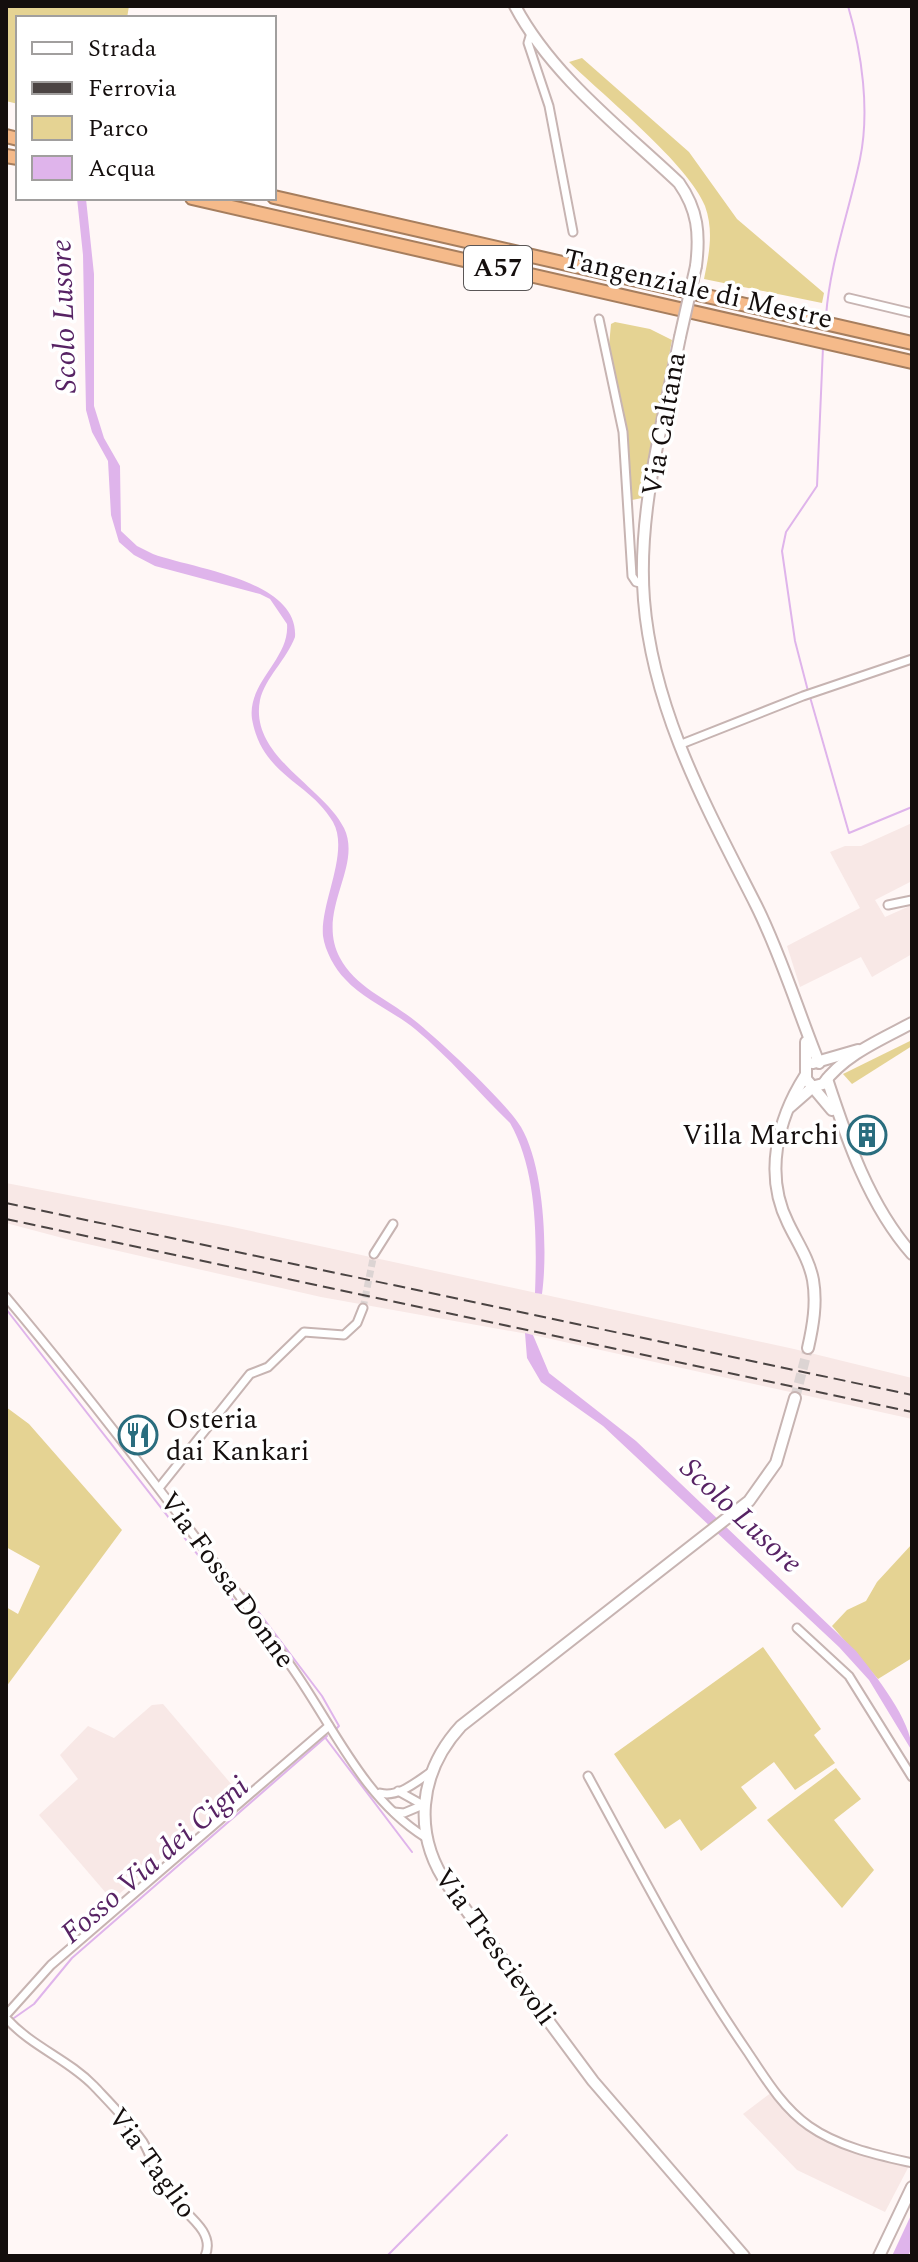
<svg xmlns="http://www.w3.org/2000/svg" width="918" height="2262" viewBox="0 0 918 2262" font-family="Spectral,serif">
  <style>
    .built { fill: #f8e8e6 }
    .green { fill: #e5d393 }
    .water { fill: #dfb4eb }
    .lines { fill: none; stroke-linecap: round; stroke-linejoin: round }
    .stream { stroke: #dfb4eb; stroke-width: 2 }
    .street-tunnel { stroke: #dcd4d3; stroke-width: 7; stroke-dasharray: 7 3.5; stroke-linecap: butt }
    .secondary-tunnel { stroke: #dcd4d3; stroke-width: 10; stroke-dasharray: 10 5; stroke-linecap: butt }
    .street-casing { stroke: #c7b4b2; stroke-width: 11 }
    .secondary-casing { stroke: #c7b4b2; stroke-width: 14 }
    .highway-casing { stroke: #a67e5e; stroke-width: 16 }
    .street { stroke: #fff; stroke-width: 7 }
    .secondary { stroke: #fff; stroke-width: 10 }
    .highway { stroke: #f5ba8a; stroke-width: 12 }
    .rail { stroke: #4b4443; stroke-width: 2; stroke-dasharray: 12 6; stroke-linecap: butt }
    .secondary-bridge-casing { stroke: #c7b4b2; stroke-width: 14; stroke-linecap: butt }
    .secondary-bridge { stroke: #fff; stroke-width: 10 }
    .labels { text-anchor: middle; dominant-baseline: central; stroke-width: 7; stroke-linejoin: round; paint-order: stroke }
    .shield { fill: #fff; stroke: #5a5656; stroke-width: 2 }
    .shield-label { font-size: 26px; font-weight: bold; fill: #140e0d }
    .street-label { font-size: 28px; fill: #140e0d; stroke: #fff }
    .poi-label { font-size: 28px; fill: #140e0d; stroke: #fff; text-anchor: end }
    .water-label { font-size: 30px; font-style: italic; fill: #572364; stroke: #fff }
  </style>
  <rect width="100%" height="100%" fill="#fff7f6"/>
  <g class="built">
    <path d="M912 823V881L875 900 885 917 912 905V954L872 977 861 957 800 987 787 946 860 908 830 852 845 846H861Z"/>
    <path d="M6 1183 228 1226 794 1349 912 1378V1419L533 1335 321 1297 70 1240 6 1223Z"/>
    <path d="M163 1704 238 1792 112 1900 39 1815 78 1779 60 1755 88 1726 114 1738 152 1705Z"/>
    <path d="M772 2092 799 2124 828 2140 862 2155 909 2166 885 2212 797 2170 743 2114Z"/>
  </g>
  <g class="green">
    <path d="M6 6H129L127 18H18V104L6 101Z"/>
    <path d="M582 58 689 152 737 219 824 293 822 303 704 279C709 254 714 231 705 206 689 165 604 96 569 62Z"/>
    <path d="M615 322 650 329 672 340 642 498 632 500 624 423 609 346 611 324Z"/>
    <path d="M912 1040V1046L852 1084 843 1074Z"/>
    <path d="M6 1407 29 1424 122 1530 6 1687V1607L18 1614 40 1566 6 1547Z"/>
    <path d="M912 1544V1658L878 1679 832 1626 847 1610 866 1601 877 1582Z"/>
    <path d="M763 1647 821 1729 814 1735 835 1763 795 1790 774 1762 741 1787 757 1808 701 1851 680 1819 665 1829 614 1754Z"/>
    <path d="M836 1768 861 1799 834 1820 874 1870 842 1908 767 1820Z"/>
  </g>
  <g class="water">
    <path d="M77 198 86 199 94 274V406L104 438 120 466 121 531 137 546 153 554C194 569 299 580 295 637 287 659 265 678 260 700 249 756 323 786 344 828 363 867 315 911 340 958 355 987 389 1000 414 1020 438 1039 506 1102 521 1127 544 1166 548 1250 542 1294L535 1293C537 1239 537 1170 510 1123 478 1092 449 1057 415 1029 393 1011 364 1000 345 979 335 969 325 951 323 936 320 903 350 852 333 822 310 782 262 776 252 719 247 682 290 659 287 624L270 599 260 594 155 566 134 555 119 542 111 515 108 461 92 432 86 410 83 255Z"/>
    <path d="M525 1333 533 1335 549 1373 636 1441 856 1651C875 1675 912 1720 912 1751L869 1680 839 1647 603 1426 541 1382 527 1358Z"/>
    <path d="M912 2213V2247L908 2256H892Z"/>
  </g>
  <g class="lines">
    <g class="stream">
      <path d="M826 316C830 262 849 212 860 159 870 111 862 53 848 6"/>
      <path d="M808 691 795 641 782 551 786 532 817 486 823 347"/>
      <path d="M810 697 849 833 912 807"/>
      <path d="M6 1309 233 1600"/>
      <path d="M244 1593 322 1696 339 1726 336 1729"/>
      <path d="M324 1736 412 1852"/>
      <path d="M14 2018 34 2004 72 1958 327 1736"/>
      <path d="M387 2256 507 2135"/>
    </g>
    <path class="street-tunnel" d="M363 1308 374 1254"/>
    <path class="secondary-tunnel" d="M795 1398 808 1348"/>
    <g class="street-casing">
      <g id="street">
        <path d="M531 33 528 43 549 106 573 232"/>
        <path d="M849 298 912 313"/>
        <path d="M599 319 623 432 632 576 636 582 644 584"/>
        <path d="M679 745 803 696 912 659"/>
        <path d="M888 905 912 900"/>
        <path d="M374 1254 393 1224"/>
        <path d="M6 1297C105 1415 197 1538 288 1662 331 1721 361 1797 425 1837"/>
        <path d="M159 1488 250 1374 268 1367 304 1332 344 1335 357 1323 363 1308"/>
        <path d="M797 1628 849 1676 912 1777"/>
        <path d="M588 1776C639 1869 687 1964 747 2051 765 2078 782 2107 809 2126 839 2147 877 2155 912 2163"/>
        <path d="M380 1793C398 1798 416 1782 431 1772"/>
        <path d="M394 1812 404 1813 423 1805 398 1791"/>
        <path d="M6 2015 51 1965 329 1726"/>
        <path d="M6 2018C32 2047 68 2059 94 2086 110 2103 129 2122 143 2142 153 2158 155 2177 167 2192 180 2211 217 2230 205 2256"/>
      </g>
    </g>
    <g class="secondary-casing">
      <g id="secondary">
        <path d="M515 6C552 76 622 129 679 183 698 210 700 234 696 266"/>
        <path d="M680 337C663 422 637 513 644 600 653 712 707 808 756 905 781 955 798 1011 819 1063"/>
        <path d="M806 1042V1079L832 1110"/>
        <path d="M813 1063 858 1050"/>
        <path d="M805 1076C777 1120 764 1175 788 1223 797 1242 809 1259 813 1280 817 1303 813 1326 808 1348"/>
        <path d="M827 1079C847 1140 869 1205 912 1254"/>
        <path d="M815 1086 823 1084C844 1055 880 1040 912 1023"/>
        <path d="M790 1107 814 1086"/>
        <path d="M744 2256 593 2081 449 1887C412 1835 418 1773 461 1726L749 1501 776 1463 795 1398"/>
        <path d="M879 2256 912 2187"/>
      </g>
    </g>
    <g class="highway-casing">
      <g id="highway">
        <path d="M6 136 18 139"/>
        <path d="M6 156 18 158"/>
        <path d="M274 197 912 343"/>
        <path d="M192 198 912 362"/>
      </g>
    </g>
    <use href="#street" class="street"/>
    <use href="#secondary" class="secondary"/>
    <use href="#highway" class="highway"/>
    <g class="rail">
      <path d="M6 1203 912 1395"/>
      <path d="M6 1219 912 1412"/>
    </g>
    <g class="secondary-bridge-casing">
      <path id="secondary-bridge" d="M680 337 696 266"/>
    </g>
    <use href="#secondary-bridge" class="secondary-bridge"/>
  </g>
  <defs>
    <g id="building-ring" transform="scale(2)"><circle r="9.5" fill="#fff" stroke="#2a6d7e" stroke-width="1.5"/><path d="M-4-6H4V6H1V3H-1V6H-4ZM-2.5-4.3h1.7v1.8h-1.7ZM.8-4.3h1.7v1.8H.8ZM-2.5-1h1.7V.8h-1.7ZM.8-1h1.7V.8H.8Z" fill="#2a6d7e"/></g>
    <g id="restaurant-ring" transform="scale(2)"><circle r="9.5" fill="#fff" stroke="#2a6d7e" stroke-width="1.5"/><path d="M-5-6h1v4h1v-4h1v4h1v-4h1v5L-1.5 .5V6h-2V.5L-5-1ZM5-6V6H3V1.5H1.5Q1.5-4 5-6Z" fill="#2a6d7e"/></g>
  </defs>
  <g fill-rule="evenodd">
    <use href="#building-ring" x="867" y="1135"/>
    <use href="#restaurant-ring" x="138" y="1435"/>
  </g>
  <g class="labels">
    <rect class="shield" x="464" y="246" width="68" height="44" rx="6"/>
    <g class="shield-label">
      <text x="498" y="268">A57</text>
    </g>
    <g class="street-label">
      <text transform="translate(698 289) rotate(13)">Tangenziale di Mestre</text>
      <text transform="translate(664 424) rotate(-80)">Via Caltana</text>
      <text transform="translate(227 1580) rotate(54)">Via Fossa Donne</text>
      <text transform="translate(495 1947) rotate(54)">Via Trescievoli</text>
      <text transform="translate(152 2163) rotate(54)">Via Taglio</text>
    </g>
    <g class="poi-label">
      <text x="839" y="1135">Villa Marchi</text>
      <text x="166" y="1419" text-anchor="start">Osteria<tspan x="166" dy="32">dai Kankari</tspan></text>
    </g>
    <g class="water-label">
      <text transform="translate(64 316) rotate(-92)">Scolo Lusore</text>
      <text transform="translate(741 1516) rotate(43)">Scolo Lusore</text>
      <text transform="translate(155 1860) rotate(-41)">Fosso Via dei Cigni</text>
    </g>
  </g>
  <rect width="918" height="2262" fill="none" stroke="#140e0d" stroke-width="16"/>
  <rect x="16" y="16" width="260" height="184" fill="#ffffff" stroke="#a19f9e" stroke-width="2"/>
  <rect x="32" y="42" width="40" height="12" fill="#ffffff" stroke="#a19f9e" stroke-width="2"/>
  <text x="88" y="56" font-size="24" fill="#140e0d">Strada</text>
  <rect x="32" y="82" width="40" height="12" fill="#4b4443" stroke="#a19f9e" stroke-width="2"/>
  <text x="88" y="96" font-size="24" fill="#140e0d">Ferrovia</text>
  <rect x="32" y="116" width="40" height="24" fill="#e5d393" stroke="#a19f9e" stroke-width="2"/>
  <text x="88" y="136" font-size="24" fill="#140e0d">Parco</text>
  <rect x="32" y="156" width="40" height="24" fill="#dfb4eb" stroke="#a19f9e" stroke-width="2"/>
  <text x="88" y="176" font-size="24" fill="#140e0d">Acqua</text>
</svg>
